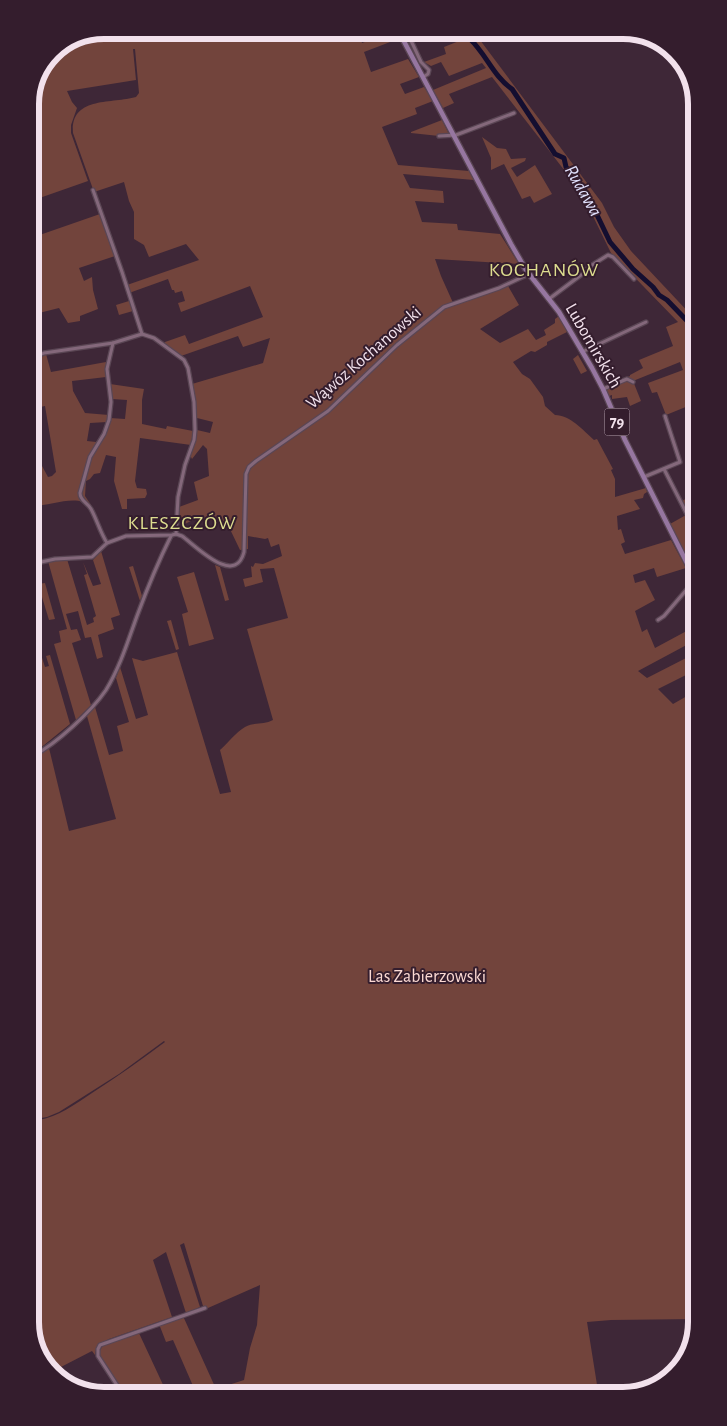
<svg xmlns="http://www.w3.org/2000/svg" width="727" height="1426" viewBox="0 0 727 1426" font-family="'Alegreya Sans',sans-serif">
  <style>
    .green { fill: #72443c }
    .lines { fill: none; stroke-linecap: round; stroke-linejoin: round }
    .stream { stroke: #140e30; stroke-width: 1 }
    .river { stroke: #140e30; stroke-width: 5 }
    .minor-casing { stroke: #5a4654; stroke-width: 5.5 }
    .major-casing { stroke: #5a4654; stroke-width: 7 }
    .minor { stroke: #84687b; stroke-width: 3 }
    .major { stroke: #9676a0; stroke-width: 4.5 }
    .labels { text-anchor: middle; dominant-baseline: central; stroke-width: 4; stroke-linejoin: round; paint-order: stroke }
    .shield { fill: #341d2d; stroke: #b9a6b3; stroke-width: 1 }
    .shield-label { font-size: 16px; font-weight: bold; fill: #f2e1ec }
    .street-label { font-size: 18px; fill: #f2e1ec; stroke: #341d2d }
    .park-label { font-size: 18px; fill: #fbd9d3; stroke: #341d2d }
    .water-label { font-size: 19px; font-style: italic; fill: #e0e0fc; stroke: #341d2d }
    .quarter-label { font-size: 20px; letter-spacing: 1px; fill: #dddd8f; stroke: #341d2d }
    .rim { fill: none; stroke: #f2e1ec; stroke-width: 6 }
  </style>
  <rect width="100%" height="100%" fill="#3e2737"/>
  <g class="green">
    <path d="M104 30H358L362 43 393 32 398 39 364 52 371 72 408 59 419 77 400 84 405 94 424 87 433 101 415 108 417 114 382 127 398 165 469 171 474 180 403 174 410 188 443 191 444 203 415 201 422 222 457 224 458 230 500 234 519 264 435 259 441 276 454 305 508 286 519 305 480 329 500 343 528 329 536 340 546 335 544 330 555 323V319L559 316 567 332 547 342V345L535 352 531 351 513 362 522 374 530 379 543 397 545 406 555 415C570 415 583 430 594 440L597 439 613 469 611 470 615 479V497L646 488 647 492 644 494 643 498 634 500 640 509 617 516 618 530 621 529 625 542 621 544 625 554 671 540 686 568 657 577 654 568 633 575 635 583 645 580 655 600 635 611 642 632 647 629 655 648 694 627V641L638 671 647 678 690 656 694 663V671L658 689 673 704 694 692 697 1319 611 1320 587 1322 598 1391 197 1395 173 1340 166 1342 159 1324 183 1316 216 1389 244 1380 250 1348 257 1325 260 1285 208 1308 203 1306 184 1243 180 1245 200 1307 186 1313 166 1252 153 1260 172 1317 109 1339C101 1343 96 1346 95 1355L92 1351 59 1368 63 1384 36 1350 35 1135H40L42 1132 41 1122 38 1123V1120C59 1117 75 1104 92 1093 117 1077 141 1060 165 1042L164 1041 119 1074 59 1112 47 1117 35 1119 33 757 49 748 69 831 116 819 87 716 95 707 109 755 123 751 117 726 129 722 116 678 120 667 136 719 148 715 132 658 143 661 177 652 220 794 231 792 220 750C228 743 236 732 245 727 254 722 264 725 273 720L247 629 288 618 274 568 260 569 263 582 245 587 243 579 252 577 251 566 253 567 255 563 263 564 282 556 279 544 271 547 268 538 265 539 248 536V549L240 550 228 525 199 517 185 524 179 513V507L198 500 194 482 209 476 207 449 203 445 192 459 190 455 197 430 210 433 213 422 197 418 192 384 263 363 270 338 243 347 238 336 181 356 165 345V342L185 335 189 344 263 317 250 286 181 312 178 303 185 301 182 291 175 293 174 290H172L168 279 129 293 127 285 199 260 186 244 149 257 144 245 134 239V212L129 201 124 182 94 192 73 133C70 96 112 104 136 97L139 93 135 49H133L136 80 67 91 72 102 77 108 71 125V133L88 181 31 201 30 99 52 51Z"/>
    <path d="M435 30H468L480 40 602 203 614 227 631 251 693 317V404L666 415 657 392 652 393 648 383 683 370 680 362 633 381 641 401 630 406 627 397 612 399V395L609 396 605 387 630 376V375L643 368 639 360 673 346 666 327 678 322 611 253 587 204 568 175 492 77 449 94 454 103 443 108 433 90 486 68 482 63 449 76 441 62 431 66 424 62 446 54 444 47 459 41 455 36 438 42 434 31Z"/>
    <path d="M442 120 449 134 439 136 411 133V132Z"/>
    <path d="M482 137 497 148 506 149 511 159 526 158 525 161 511 168 517 177 535 165 552 194 534 203 530 196 522 199 504 164 491 170V158Z"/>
    <path d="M100 214 115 256 79 268 84 281 92 277 93 290 98 309 80 316V321L68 323 59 308 31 315V270L33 269 31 263V238Z"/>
    <path d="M129 301 133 311 119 315 116 305Z"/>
    <path d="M46 354 51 372 106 362V377L72 381 73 391 85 413 109 415 107 422 90 423 87 441 96 442 102 436 104 437 107 431 110 418 125 419 127 400 112 399 110 384 144 389 142 400V424L166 429 167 426 193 431 191 445 140 438 135 481 137 488 146 489 147 494 145 498 127 499V509H122L114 481 116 457 106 455 100 473 94 474 90 479 86 481 85 496 91 505 88 508C86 506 84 503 82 502 70 497 45 507 32 506V434L35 453 48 477 52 476 56 472 45 406 31 409V360Z"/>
    <path d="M578 355 587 371 581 374 573 359Z"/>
    <path d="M693 495 694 570 670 524 686 515 680 502Z"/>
    <path d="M101 551 120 615 111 618 114 629 98 635 103 657 97 659 91 637 85 638 78 611 66 614 71 630 77 629 81 640 72 643 91 705 76 720 54 644 61 642 59 631 67 629 48 561 67 559 87 625 94 622 93 618 96 616 84 575 87 574 83 562 93 586 101 584 93 560Z"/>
    <path d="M215 565 220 567 229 600 225 601Z"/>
    <path d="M133 566 142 596 140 601 129 567Z"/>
    <path d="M194 572 214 639 189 646 182 614 188 612 177 577Z"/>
    <path d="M45 583 55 619 49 620 38 584Z"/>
    <path d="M171 620 179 649 176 650 167 621Z"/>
    <path d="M32 627 45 667 49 666 46 656 50 655 70 724 33 754V686L39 706 42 705 33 672Z"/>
    <path d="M138 1331 165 1389 148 1395 126 1396 100 1358C95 1340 126 1336 138 1331Z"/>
  </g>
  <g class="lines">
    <g class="stream">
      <path d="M682 558 687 569"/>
      <path d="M688 571 692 580"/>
    </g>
    <path class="river" d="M457 30C461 33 466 36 470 39 486 54 494 77 512 89L555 154 564 158 566 167 586 192 610 242 633 269 653 287 659 295 667 300 693 327"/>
    <g class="minor-casing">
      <g id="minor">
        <path d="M406 30 421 62 429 70 428 74 423 77"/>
        <path d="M439 136 456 135 514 113"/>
        <path d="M93 190 122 272 142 334"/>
        <path d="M549 299 585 272 589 267 608 255 613 257 634 279"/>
        <path d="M582 352 646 322"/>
        <path d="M31 359 44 353 113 343 142 334 154 338 184 360 188 368 194 402 195 430 194 440 185 465 178 497 176 534"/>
        <path d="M603 389 627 379 633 382"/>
        <path d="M664 469 693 526"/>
        <path d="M644 477 680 462 665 416"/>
        <path d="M107 543C100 532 97 520 91 509 87 502 80 501 80 493L90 457 104 434 109 420 111 402 107 369 113 343"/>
        <path d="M32 564 55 559 92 557 107 543 126 536 172 535 176 534 182 536C196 546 235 587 244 552L246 474 249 467 256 461 328 411 397 345 444 307 499 288 529 274"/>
        <path d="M687 564 694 560"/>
        <path d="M658 620 664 616 694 581"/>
        <path d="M33 756C57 743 91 712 106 690 120 667 128 641 137 616 147 589 158 562 171 536"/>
        <path d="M124 1396 98 1356V1349L100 1345 205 1308"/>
      </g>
    </g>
    <g class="major-casing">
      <path id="major" d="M398 30 511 244 526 270 559 312 592 368 603 389 625 440 694 577"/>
    </g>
    <use href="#minor" class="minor"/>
    <use href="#major" class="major"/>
  </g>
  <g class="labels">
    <rect class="shield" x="604.5" y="408.5" width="25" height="27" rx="4"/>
    <g class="shield-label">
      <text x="617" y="422">79</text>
    </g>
    <g class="street-label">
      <text transform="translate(593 346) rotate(60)">Lubomirskich</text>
      <text transform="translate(364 358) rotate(-41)">Wąwóz Kochanowski</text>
    </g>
    <g class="park-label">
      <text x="427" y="977">Las Zabierzowski</text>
    </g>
    <g class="water-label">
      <text transform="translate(583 191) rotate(60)">Rudawa</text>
    </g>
    <g class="quarter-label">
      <text x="544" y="270">KOCHANÓW</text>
      <text x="182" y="523">KLESZCZÓW</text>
    </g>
  </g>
  <path d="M0 0H727V1426H0ZM104 39H623A65 65 0 0 1 688 104V1322A65 65 0 0 1 623 1387H104A65 65 0 0 1 39 1322V104A65 65 0 0 1 104 39Z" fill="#341d2d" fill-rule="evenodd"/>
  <path class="rim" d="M104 39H623A65 65 0 0 1 688 104V1322A65 65 0 0 1 623 1387H104A65 65 0 0 1 39 1322V104A65 65 0 0 1 104 39Z"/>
</svg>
